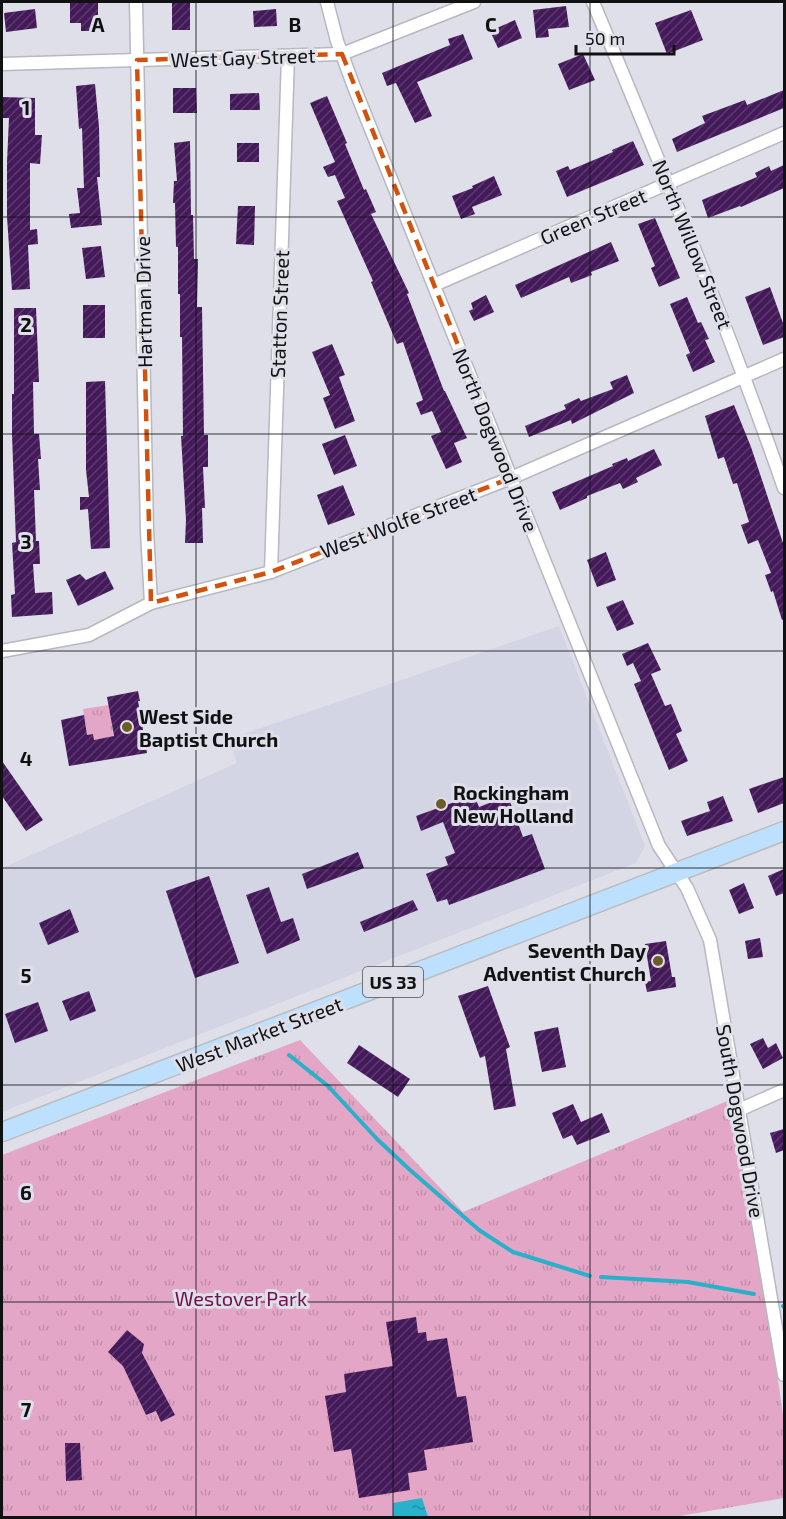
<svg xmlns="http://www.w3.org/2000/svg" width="786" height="1519" viewBox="0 0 786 1519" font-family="'Exo 2',sans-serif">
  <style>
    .built { fill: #d3d5e5 }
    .grass { fill: url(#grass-tufts) }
    .water { fill: url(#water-ripples) }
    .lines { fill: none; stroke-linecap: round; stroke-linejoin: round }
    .stream { stroke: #28b1c8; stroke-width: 4 }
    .building { fill: url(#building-hatch) }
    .street-casing { stroke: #b7b8c0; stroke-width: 15 }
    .primary-casing { stroke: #bcbcbd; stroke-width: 21 }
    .street { stroke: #fff; stroke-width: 12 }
    .primary { stroke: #bee0ff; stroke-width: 18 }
    .marked { fill: none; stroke: #d2520d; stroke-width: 4.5; stroke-dasharray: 12 8; stroke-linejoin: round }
    .grid { fill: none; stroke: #101113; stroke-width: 1.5; stroke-opacity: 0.55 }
    .poi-dot { fill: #6e5b2a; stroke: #dedfe8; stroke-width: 2 }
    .labels { text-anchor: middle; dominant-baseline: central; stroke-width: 6; stroke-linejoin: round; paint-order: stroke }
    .shield { fill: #dedfe8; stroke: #4e4f53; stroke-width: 1.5 }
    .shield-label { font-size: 18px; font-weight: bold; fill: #101113 }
    .street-label { font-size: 20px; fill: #101113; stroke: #dedfe8 }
    .poi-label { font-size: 20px; font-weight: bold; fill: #101113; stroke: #dedfe8; text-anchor: start }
    .park-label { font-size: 20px; fill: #720f4f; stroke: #dedfe8 }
    .grid-label { font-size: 20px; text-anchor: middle; font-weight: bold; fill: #101113; stroke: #dedfe8; stroke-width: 6; stroke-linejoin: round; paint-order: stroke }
  </style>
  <defs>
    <pattern id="grass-tufts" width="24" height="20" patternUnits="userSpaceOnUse" patternTransform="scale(1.5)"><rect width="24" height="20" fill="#e3a6c6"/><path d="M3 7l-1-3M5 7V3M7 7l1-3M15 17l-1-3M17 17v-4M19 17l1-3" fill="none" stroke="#c28ea9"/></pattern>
    <pattern id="water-ripples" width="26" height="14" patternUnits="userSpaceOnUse" patternTransform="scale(1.5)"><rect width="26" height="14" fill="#28b1c8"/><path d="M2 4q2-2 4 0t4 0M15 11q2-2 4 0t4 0" fill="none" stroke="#218fa1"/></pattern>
    <pattern id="building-hatch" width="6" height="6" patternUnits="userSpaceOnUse" patternTransform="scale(1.5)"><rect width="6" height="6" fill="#451a5a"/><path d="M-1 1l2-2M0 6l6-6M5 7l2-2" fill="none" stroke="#5c3a6d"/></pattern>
  </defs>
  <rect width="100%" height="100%" fill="#dedfe8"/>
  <path class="built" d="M559 626 645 846 636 863 2 1112V868L237 763 229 739Z"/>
  <g class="grass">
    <path d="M109 705 114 741 105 738 94 740 93 734 87 735 83 709Z"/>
    <path d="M300 1040 463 1212 737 1097 784 1422V1498L668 1518H2V1155Z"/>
  </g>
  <path class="water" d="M422 1498 428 1517H393V1503Z"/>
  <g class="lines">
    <g class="stream">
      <path d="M289 1055 328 1086 377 1139 410 1170 479 1230 513 1252 590 1276"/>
      <path d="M601 1277 688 1282 754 1294"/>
      <path d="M783 1306 784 1307"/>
    </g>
  </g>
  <g class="building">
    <path d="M70 2H98V31H81V23H70Z"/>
    <rect x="172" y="3" width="18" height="27"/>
    <path d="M566 6 569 27 548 29 549 37 536 38 533 10Z"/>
    <path d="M35 9 37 28 6 32 4 13Z"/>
    <path d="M276 9 277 26 254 27 253 11Z"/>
    <path d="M691 10 703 40 667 54 655 23Z"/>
    <path d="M515 20 522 38 498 48 490 31Z"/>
    <path d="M463 34 473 59 417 82 432 116 415 123 396 83 387 86 382 73 450 45 448 39Z"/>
    <path d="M583 54 595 80 569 90 558 64Z"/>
    <path d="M95 84 99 127 100 177H97L102 225 71 228 69 214 80 213 77 188H84L82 128 79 129 76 86Z"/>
    <path d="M173 88H196L197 113H173Z"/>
    <path d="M784 90V108L677 152 672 139 705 123 702 116 745 100 747 105Z"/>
    <path d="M259 93 260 110H230V94Z"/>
    <path d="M327 96 347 143 345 144 364 190 366 189 376 212 371 214 409 293 407 294 444 391H445L467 438 454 443 462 462 446 469 431 436 441 432 432 411 421 415 416 403 423 400 403 342 397 344 371 282 373 281 337 201 345 198 335 175 328 177 323 167 335 162 310 103Z"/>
    <path d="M2 97 35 98V135H42L40 164 30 163V230L37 229 38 244 28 245 30 289 12 290 7 217V162L9 118H2Z"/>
    <path d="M190 141 191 215H193L194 259H198L197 307H202L204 435H208V467H203L205 508H202L203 543H185L186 520 181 436H183L182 337H180V294H178V247H176L175 203H173L174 181H177L174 143Z"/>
    <path d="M633 141 644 165 567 197 556 171 568 166 570 170 613 152 612 150Z"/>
    <rect x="237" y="143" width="22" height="19"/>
    <path d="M784 165V188L741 207 740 206 708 218 702 200 757 177 755 173 769 166 771 171Z"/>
    <path d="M494 176 502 195 472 207 475 214 461 219 452 196 473 188 472 186Z"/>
    <path d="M238 206H255L254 245 236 244Z"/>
    <path d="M655 218 680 278 659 287 651 268 655 266 638 224Z"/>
    <path d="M611 242 619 261 591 272 592 275 571 283 569 277 521 298 515 285Z"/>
    <path d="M101 246 105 277 86 279 82 248Z"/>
    <path d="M770 287 784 326V337L763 345 745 297Z"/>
    <path d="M486 295 494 312 474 321 469 311 473 309 471 303Z"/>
    <path d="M687 297 698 323 701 322 709 339 705 340 715 362 693 372 686 355 690 353 670 304Z"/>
    <rect x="83" y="305" width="22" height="33"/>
    <path d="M14 308H36L39 382H33L34 434H39L41 459H38L40 490H34L36 541H39L40 564H33L35 593 52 592 53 614 12 617 11 595 15 594 12 543 16 542 12 435V394H14Z"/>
    <path d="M332 344 345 375 339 377 355 421 335 429 323 398 330 395 312 352Z"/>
    <path d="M627 375 634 393 572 424 571 420 529 437 525 426 566 409 564 405 579 398 581 401 613 389 610 382Z"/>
    <path d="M105 381 110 548 91 549 88 509 80 510V497H89L86 470V382Z"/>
    <path d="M734 405 751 447 784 546V619L782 620 773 591 771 592 765 575 771 573 758 540 748 544 741 525 749 522 737 483 733 484 724 457 718 459 705 416Z"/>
    <path d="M345 435 357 466 334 475 322 444Z"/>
    <path d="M654 449 662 465 636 478 638 482 623 489 620 483 587 496V498L560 510 552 492 613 466 612 464 627 458 628 461Z"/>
    <path d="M343 485 355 515 328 525 317 495Z"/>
    <path d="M606 552 616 580 597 587 587 560Z"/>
    <path d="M105 571 114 589 78 606 66 580 80 574 86 580Z"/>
    <path d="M623 600 634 624 617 631 606 607Z"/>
    <path d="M648 643 661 670 651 674 665 706 671 704 682 731 676 734 688 761 669 770 634 684 641 681 633 663 627 666 622 654Z"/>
    <path d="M138 691 140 701H138L147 753 69 766 61 720 84 715 87 735 93 734 94 740 114 736 107 697Z"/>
    <path d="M2 761 43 820 26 831 2 796Z"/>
    <path d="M784 777V803L758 813 749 789Z"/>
    <path d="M474 795 479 807 508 796 523 837 532 834 545 869 449 905 447 899 437 902 426 874 448 865 445 857 455 853 443 822 421 831 416 816Z"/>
    <path d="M723 796 733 821 687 836 681 821 710 811 707 802Z"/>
    <path d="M358 852 364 868 307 889 302 874Z"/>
    <path d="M784 869V893L776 896 768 876Z"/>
    <path d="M209 876 239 963 195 978 166 891Z"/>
    <path d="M744 883 754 908 739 914 729 890Z"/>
    <path d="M269 887 281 922 293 918 300 940 267 954 246 895Z"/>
    <path d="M413 900 418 910 364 932 360 922Z"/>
    <path d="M70 909 79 932 48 945 39 923Z"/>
    <path d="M760 938 763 957 748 959 745 941Z"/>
    <path d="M666 941 672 977H675L676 987 647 992 645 982 651 981 645 944Z"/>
    <path d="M488 986 510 1047 506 1049 516 1106 494 1110 485 1056 480 1058 458 996Z"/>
    <path d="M89 991 96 1011 70 1021 62 1001Z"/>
    <path d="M38 1002 48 1031 15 1043 5 1014Z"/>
    <path d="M558 1027 566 1067 542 1072 534 1032Z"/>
    <path d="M763 1038 768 1048 776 1043 783 1058 763 1069 750 1044Z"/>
    <path d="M359 1045 410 1079 398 1097 347 1063Z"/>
    <path d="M573 1104 581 1122 602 1113 610 1132 577 1145 572 1135 563 1139 552 1113Z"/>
    <path d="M784 1129V1150L776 1153 770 1133Z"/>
    <path d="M416 1317 418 1333 426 1332 427 1341 447 1338 457 1397 466 1396 473 1442 424 1450 427 1470 408 1473 410 1490 359 1498 351 1449 334 1452 325 1396 346 1392 344 1374 393 1366 386 1322Z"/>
    <path d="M127 1330 144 1344 142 1353 175 1415 161 1422 156 1411 146 1415 123 1366 108 1352Z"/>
    <path d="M65 1443H80L82 1480 66 1481Z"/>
  </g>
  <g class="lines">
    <g class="street-casing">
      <g id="street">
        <path d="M136 2 147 531 151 603"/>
        <path d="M327 2 337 41 354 87 659 846 687 888 710 940 784 1375"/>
        <path d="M593 2C660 163 727 324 784 488"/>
        <path d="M2 64 342 54 474 2"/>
        <path d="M434 285 784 133"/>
        <path d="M271 572 288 56"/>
        <path d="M2 651 89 635 151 603 271 572 511 478 784 359"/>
        <path d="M739 1110 784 1090"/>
      </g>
    </g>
    <g class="primary-casing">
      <path id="primary" d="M2 1132 784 831"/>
    </g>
    <use href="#street" class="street"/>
    <use href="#primary" class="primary"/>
  </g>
  <path class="marked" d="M342 54 511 478 271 572 151 603 137 60Z"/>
  <path class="grid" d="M196 2V1518M393 2V1518M590 2V1518M2 217H784M2 434H784M2 651H784M2 868H784M2 1085H784M2 1302H784"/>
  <g class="poi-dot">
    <circle cx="127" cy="727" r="6"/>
    <circle cx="441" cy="804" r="6"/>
    <circle cx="658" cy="961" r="6"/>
  </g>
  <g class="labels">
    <rect class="shield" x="363" y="967" width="60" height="30" rx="4.5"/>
    <g class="shield-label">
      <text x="393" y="982">US 33</text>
    </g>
    <g class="street-label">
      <text transform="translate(243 57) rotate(-2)">West Gay Street</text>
      <text transform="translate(593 216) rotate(-23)">Green Street</text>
      <text transform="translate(693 244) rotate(68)">North Willow Street</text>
      <text transform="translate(143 302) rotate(-91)">Hartman Drive</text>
      <text transform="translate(279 314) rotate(-88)">Statton Street</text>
      <text transform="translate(496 440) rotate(68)">North Dogwood Drive</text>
      <text transform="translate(398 522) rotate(-21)">West Wolfe Street</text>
      <text transform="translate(259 1034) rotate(-21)">West Market Street</text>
      <text transform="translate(741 1121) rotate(80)">South Dogwood Drive</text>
    </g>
    <g class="poi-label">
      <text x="139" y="716">West Side<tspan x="139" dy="23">Baptist Church</tspan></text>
      <text x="453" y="792">Rockingham<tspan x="453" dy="23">New Holland</tspan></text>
      <text x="646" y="950" text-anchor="end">Seventh Day<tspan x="646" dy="23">Adventist Church</tspan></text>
    </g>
    <g class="park-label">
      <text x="241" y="1298">Westover Park</text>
    </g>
  </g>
  <g class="grid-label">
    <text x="98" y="32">A</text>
    <text x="295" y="32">B</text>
    <text x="491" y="32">C</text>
    <text x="26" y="115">1</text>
    <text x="26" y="332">2</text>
    <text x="26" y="549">3</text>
    <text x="26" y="766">4</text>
    <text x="26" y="983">5</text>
    <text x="26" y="1200">6</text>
    <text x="26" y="1417">7</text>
  </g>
  <rect width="786" height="1519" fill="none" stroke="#101113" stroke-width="6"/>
  <path d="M576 45v9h98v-9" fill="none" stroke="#101113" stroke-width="3"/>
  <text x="585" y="45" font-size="18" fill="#101113" stroke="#dedfe8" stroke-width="4.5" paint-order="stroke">50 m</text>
</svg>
